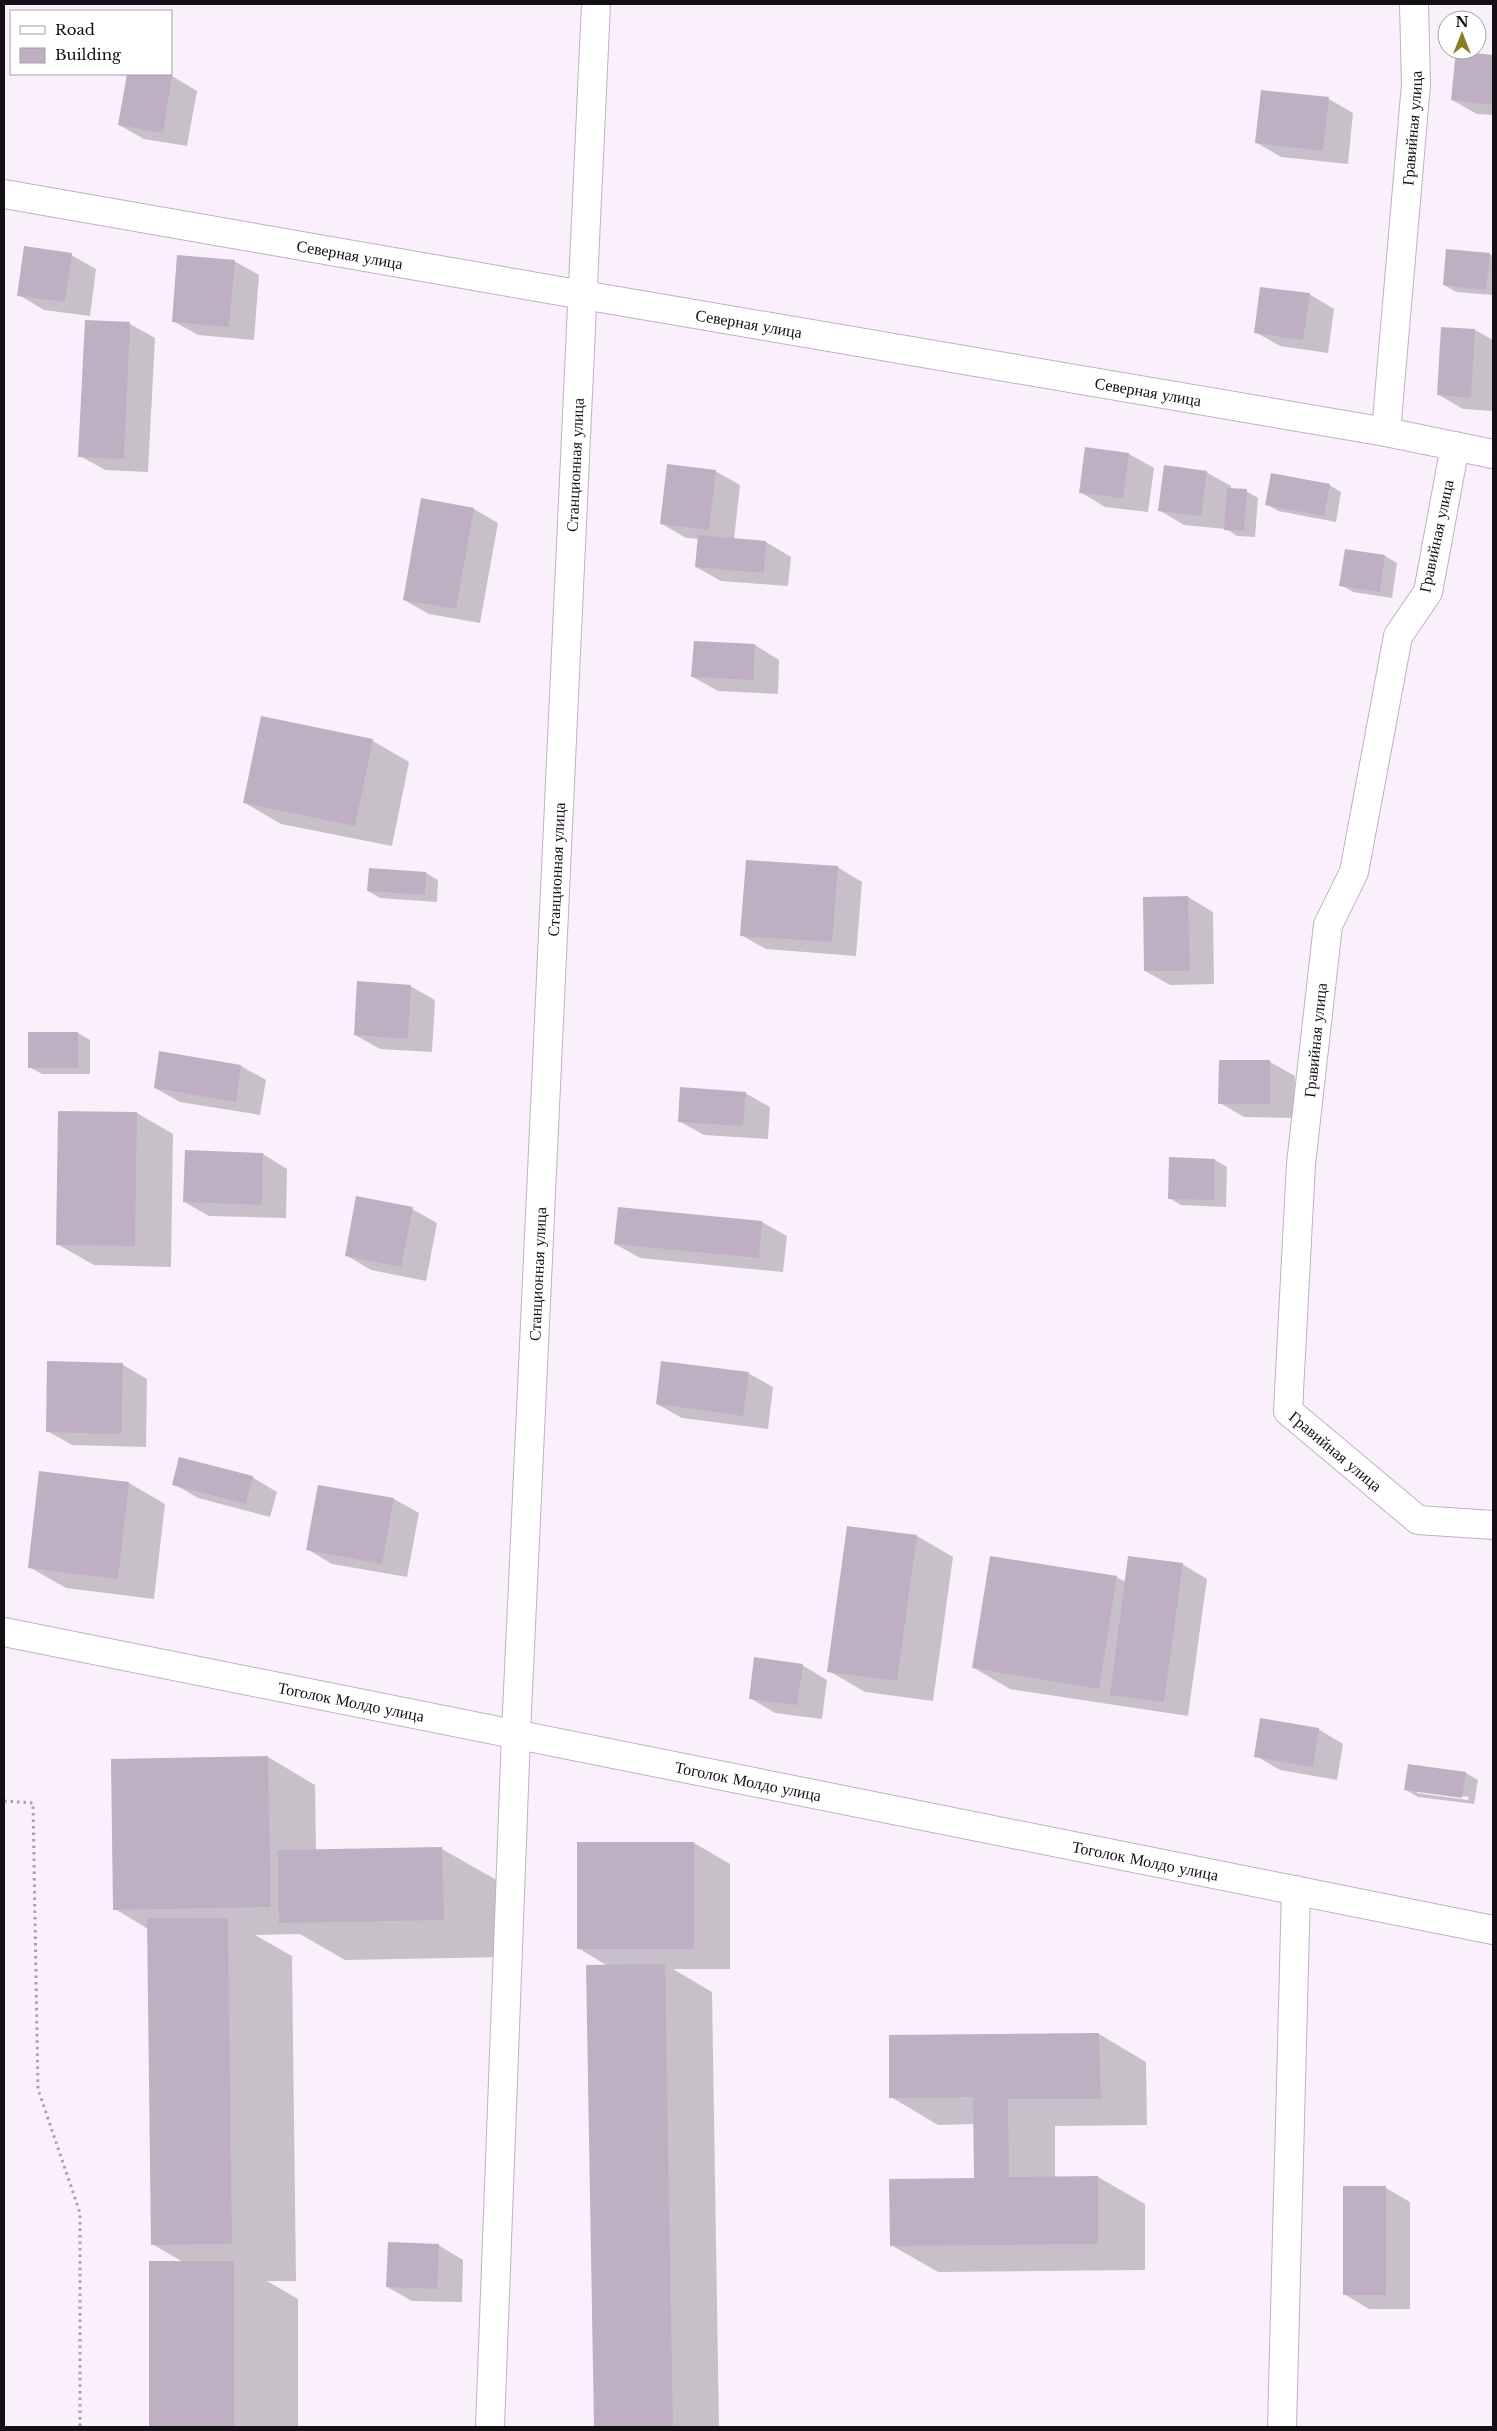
<svg xmlns="http://www.w3.org/2000/svg" width="1497" height="2431" viewBox="0 0 1497 2431" font-family="'Libre Baskerville',serif">
  <style>
    .shadow { fill: #0003; fill-rule: evenodd }
    .building { fill: #bfafc2 }
    .lines { fill: none; stroke-linecap: round; stroke-linejoin: round }
    .minor-casing { stroke: #c0b0c3; stroke-width: 30 }
    .path { stroke: #a89faa; stroke-width: 3; stroke-dasharray: 2.5 4; stroke-linecap: butt }
    .minor { stroke: #fff; stroke-width: 28 }
    .labels { text-anchor: middle; dominant-baseline: central; stroke-width: 4.5; stroke-linejoin: round; paint-order: stroke }
    .street-label { font-size: 16px; fill: #140f16; stroke: #fff }
  </style>
  <rect width="100%" height="100%" fill="#faf0fc"/>
  <g class="shadow">
    <path d="M1457 53 1493 57V115L1477 114 1452 100Z"/>
    <path d="M128 74 172 76 197 91 187 146 144 139 119 125Z"/>
    <path d="M1329 99 1353 113 1348 164 1281 157 1257 143Z"/>
    <path d="M1489 254 1493 256V295L1456 292 1444 285Z"/>
    <path d="M71 255 96 269 90 316 44 310 19 295Z"/>
    <path d="M234 261 259 275 254 340 198 335 173 321Z"/>
    <path d="M1309 294 1334 309 1328 353 1280 346 1255 332Z"/>
    <path d="M130 324 155 338 148 472 105 470 80 456Z"/>
    <path d="M1475 330 1493 340V411L1463 409 1439 395Z"/>
    <path d="M1129 454 1154 468 1148 512 1105 507 1080 492Z"/>
    <path d="M715 471 740 485 734 540 766 542 791 557 788 586 721 581 696 567 699 539 686 538 662 524Z"/>
    <path d="M1206 472 1231 486V490L1246 491 1258 498 1255 537 1237 536 1226 529 1184 525 1159 510Z"/>
    <path d="M1329 485 1341 492 1336 522 1278 511 1266 504Z"/>
    <path d="M474 509 498 523 480 623 429 614 404 600Z"/>
    <path d="M1346 551 1385 556 1397 563 1392 598 1353 592 1341 585Z"/>
    <path d="M755 645 779 660 778 694 718 691 693 677Z"/>
    <path d="M262 717 373 741 409 762 392 846 281 824 245 803Z"/>
    <path d="M837 867 862 882 856 956 766 949 741 935Z"/>
    <path d="M370 869 426 873 438 880 437 902 380 898 368 891Z"/>
    <path d="M1188 897 1213 912 1214 984 1170 985 1145 971Z"/>
    <path d="M410 986 435 1000 432 1052 380 1049 355 1035Z"/>
    <path d="M78 1033 90 1040V1074H42L29 1067Z"/>
    <path d="M160 1053 241 1066 266 1080 260 1115 180 1102 155 1088Z"/>
    <path d="M1270 1062 1295 1076 1294 1118 1244 1117 1220 1103Z"/>
    <path d="M745 1093 770 1107 768 1139 704 1135 679 1121Z"/>
    <path d="M137 1113 173 1134 171 1267 94 1265 57 1244Z"/>
    <path d="M263 1154 287 1169 286 1218 209 1216 184 1202Z"/>
    <path d="M1215 1160 1227 1167 1226 1207 1181 1205 1169 1198Z"/>
    <path d="M412 1209 437 1223 426 1281 371 1270 346 1255Z"/>
    <path d="M762 1222 787 1236 783 1272 640 1258 615 1244Z"/>
    <path d="M123 1365 147 1379 146 1447 72 1445 47 1431Z"/>
    <path d="M748 1373 773 1387 768 1429 682 1418 657 1404Z"/>
    <path d="M252 1477 277 1492 270 1517 198 1498 174 1484Z"/>
    <path d="M129 1483 165 1504 154 1599 66 1588 29 1567Z"/>
    <path d="M394 1499 419 1513 407 1577 332 1564 307 1549Z"/>
    <path d="M917 1536 953 1557 933 1701 865 1692 829 1671Z"/>
    <path d="M1182 1564 1207 1579 1188 1716 1010 1689 974 1668 1116 1577 1126 1582Z"/>
    <path d="M802 1665 827 1680 822 1719 775 1713 750 1698Z"/>
    <path d="M1318 1729 1343 1744 1337 1780 1280 1770 1256 1756Z"/>
    <path d="M268 1757 315 1785 316 1851 442 1849 507 1886 508 1957 345 1960 300 1934 255 1935 292 1956 296 2281H267L298 2299V2427H150V2262H183L152 2244 148 1929 115 1909Z"/>
    <path d="M1466 1773 1478 1780 1474 1804 1418 1797 1406 1790ZM1417 1791 1469 1797 1468 1800 1417 1793Z"/>
    <path d="M694 1843 730 1864V1969H673L712 1992 719 2427H595L588 1966H608L578 1948Z"/>
    <path d="M1099 2034 1146 2062 1147 2125 1055 2126V2178L1098 2177 1145 2204V2270L938 2272 891 2245 975 2179 974 2124 938 2125 891 2097 890 2037Z"/>
    <path d="M1386 2188 1410 2202V2309H1369L1344 2294Z"/>
    <path d="M438 2245 463 2260 462 2302 412 2301 387 2287Z"/>
  </g>
  <g class="building">
    <path d="M1456 51 1493 55V105L1451 100Z"/>
    <path d="M127 74 172 75 163 133 118 125Z"/>
    <path d="M1261 90 1329 97 1323 151 1255 143Z"/>
    <path d="M24 246 72 253 65 302 17 296Z"/>
    <path d="M1446 249 1490 253 1486 290 1443 285Z"/>
    <path d="M177 255 235 260 229 327 172 322Z"/>
    <path d="M1260 287 1310 293 1303 340 1254 333Z"/>
    <path d="M85 320 130 322 124 459 78 457Z"/>
    <path d="M1441 327 1475 329 1471 398 1437 395Z"/>
    <path d="M1085 447 1129 453 1123 498 1079 493Z"/>
    <path d="M667 464 716 470 709 530 660 524Z"/>
    <path d="M1164 465 1207 471 1201 516 1158 511Z"/>
    <path d="M1271 473 1330 484 1324 516 1265 505Z"/>
    <path d="M1227 488 1247 489 1244 531 1224 530Z"/>
    <path d="M421 498 474 508 456 609 403 600Z"/>
    <path d="M698 535 766 541 764 573 695 567Z"/>
    <path d="M1345 549 1385 555 1380 592 1339 586Z"/>
    <path d="M694 641 755 644 753 680 691 677Z"/>
    <path d="M261 716 373 739 355 826 243 803Z"/>
    <path d="M746 860 838 866 832 942 740 936Z"/>
    <path d="M369 868 426 872 425 895 367 891Z"/>
    <path d="M1188 896 1190 971H1144L1143 897Z"/>
    <path d="M357 981 411 985 408 1039 354 1035Z"/>
    <rect x="28" y="1032" width="50" height="36"/>
    <path d="M159 1051 241 1065 236 1102 154 1088Z"/>
    <path d="M1219 1060H1270V1104H1218Z"/>
    <path d="M680 1087 746 1092 743 1126 678 1122Z"/>
    <path d="M58 1111 137 1112 135 1246 56 1245Z"/>
    <path d="M185 1150 263 1153 262 1205 183 1202Z"/>
    <path d="M1169 1157 1215 1159 1214 1200 1168 1199Z"/>
    <path d="M356 1196 413 1207 401 1267 345 1256Z"/>
    <path d="M618 1207 762 1221 759 1258 614 1244Z"/>
    <path d="M47 1361 123 1363 121 1434 46 1432Z"/>
    <path d="M661 1361 749 1372 743 1416 656 1404Z"/>
    <path d="M179 1457 253 1476 246 1504 172 1485Z"/>
    <path d="M39 1471 129 1482 118 1579 28 1568Z"/>
    <path d="M318 1485 394 1498 382 1564 306 1550Z"/>
    <path d="M847 1526 917 1535 897 1681 827 1672Z"/>
    <path d="M990 1556 1117 1576 1099 1689 972 1668Z"/>
    <path d="M1128 1556 1183 1563 1164 1702 1110 1695Z"/>
    <path d="M754 1657 803 1664 797 1705 749 1699Z"/>
    <path d="M1260 1718 1319 1728 1313 1767 1254 1757Z"/>
    <path d="M268 1756 271 1907 113 1910 111 1759Z"/>
    <path d="M1408 1764 1466 1772 1462 1798 1404 1790Z"/>
    <rect x="577" y="1842" width="117" height="107"/>
    <path d="M442 1847 444 1920 279 1923 278 1850Z"/>
    <path d="M147 1918H228L232 2244 151 2245Z"/>
    <path d="M665 1964 673 2427H594L586 1965Z"/>
    <path d="M1099 2033 1101 2099H1008L1009 2177 1098 2176V2244L890 2246 889 2179 974 2178 973 2097 889 2098V2035Z"/>
    <rect x="1343" y="2186" width="43" height="109"/>
    <path d="M388 2242 439 2244 437 2289 386 2287Z"/>
    <rect x="149" y="2261" width="85" height="166"/>
  </g>
  <g class="lines">
    <g class="minor-casing">
      <g id="minor">
        <path id="s1" d="M4 194 583 295 1386 432 1493 454"/>
        <path id="s2" d="M1386 432 1416 84 1414 4"/>
        <path id="s3" d="M1455 446 1428 592 1398 636 1354 872 1328 925 1301 1164 1288 1411 1418 1520 1493 1525"/>
        <path id="s4" d="M4 1632 1493 1930"/>
        <path id="s5" d="M490 2427 516 1734 596 4"/>
        <path d="M1282 2427 1296 1890"/>
      </g>
    </g>
    <path class="path" d="M4 1801 33 1803 38 2089 80 2213V2427"/>
    <use href="#minor" class="minor"/>
  </g>
  <g class="labels">
    <g class="street-label">
      <text stroke="none"><textPath href="#s2" startOffset="305">Гравийная улица</textPath></text>
      <text stroke="none"><textPath href="#s1" startOffset="351">Северная улица</textPath></text>
      <text stroke="none"><textPath href="#s1" startOffset="756">Северная улица</textPath></text>
      <text stroke="none"><textPath href="#s1" startOffset="1161">Северная улица</textPath></text>
      <text stroke="none"><textPath href="#s5" startOffset="1964">Станционная улица</textPath></text>
      <text transform="translate(1436 536) rotate(-78)">Гравийная улица</text>
      <text stroke="none"><textPath href="#s5" startOffset="1559">Станционная улица</textPath></text>
      <text transform="translate(1315 1040) rotate(-84)">Гравийная улица</text>
      <text stroke="none"><textPath href="#s5" startOffset="1154">Станционная улица</textPath></text>
      <text stroke="none"><textPath href="#s3" startOffset="1051">Гравийная улица</textPath></text>
      <text stroke="none"><textPath href="#s4" startOffset="354">Тоголок Молдо улица</textPath></text>
      <text stroke="none"><textPath href="#s4" startOffset="759">Тоголок Молдо улица</textPath></text>
      <text stroke="none"><textPath href="#s4" startOffset="1164">Тоголок Молдо улица</textPath></text>
    </g>
  </g>
  <rect width="1497" height="2431" fill="none" stroke="#140f16" stroke-width="10"/>
  <rect x="10" y="10" width="162" height="65" fill="#ffffff" stroke="#a19fa2"/>
  <rect x="20" y="26" width="25" height="8" fill="#ffffff" stroke="#a19fa2"/>
  <text x="55" y="35" font-size="15" fill="#140f16">Road</text>
  <rect x="20" y="48" width="25" height="15" fill="#bfafc2" stroke="#a19fa2"/>
  <text x="55" y="60" font-size="15" fill="#140f16">Building</text>
  <g transform="translate(1462 35)"><circle r="24" fill="#ffffff" stroke="#a19fa2"/>
  <path d="M0-4L9 19L0 12L-9 19Z" fill="#867e24"/>
  <text y="-8" font-size="14" font-weight="bold" text-anchor="middle" fill="#140f16">N</text>
  </g>
</svg>
